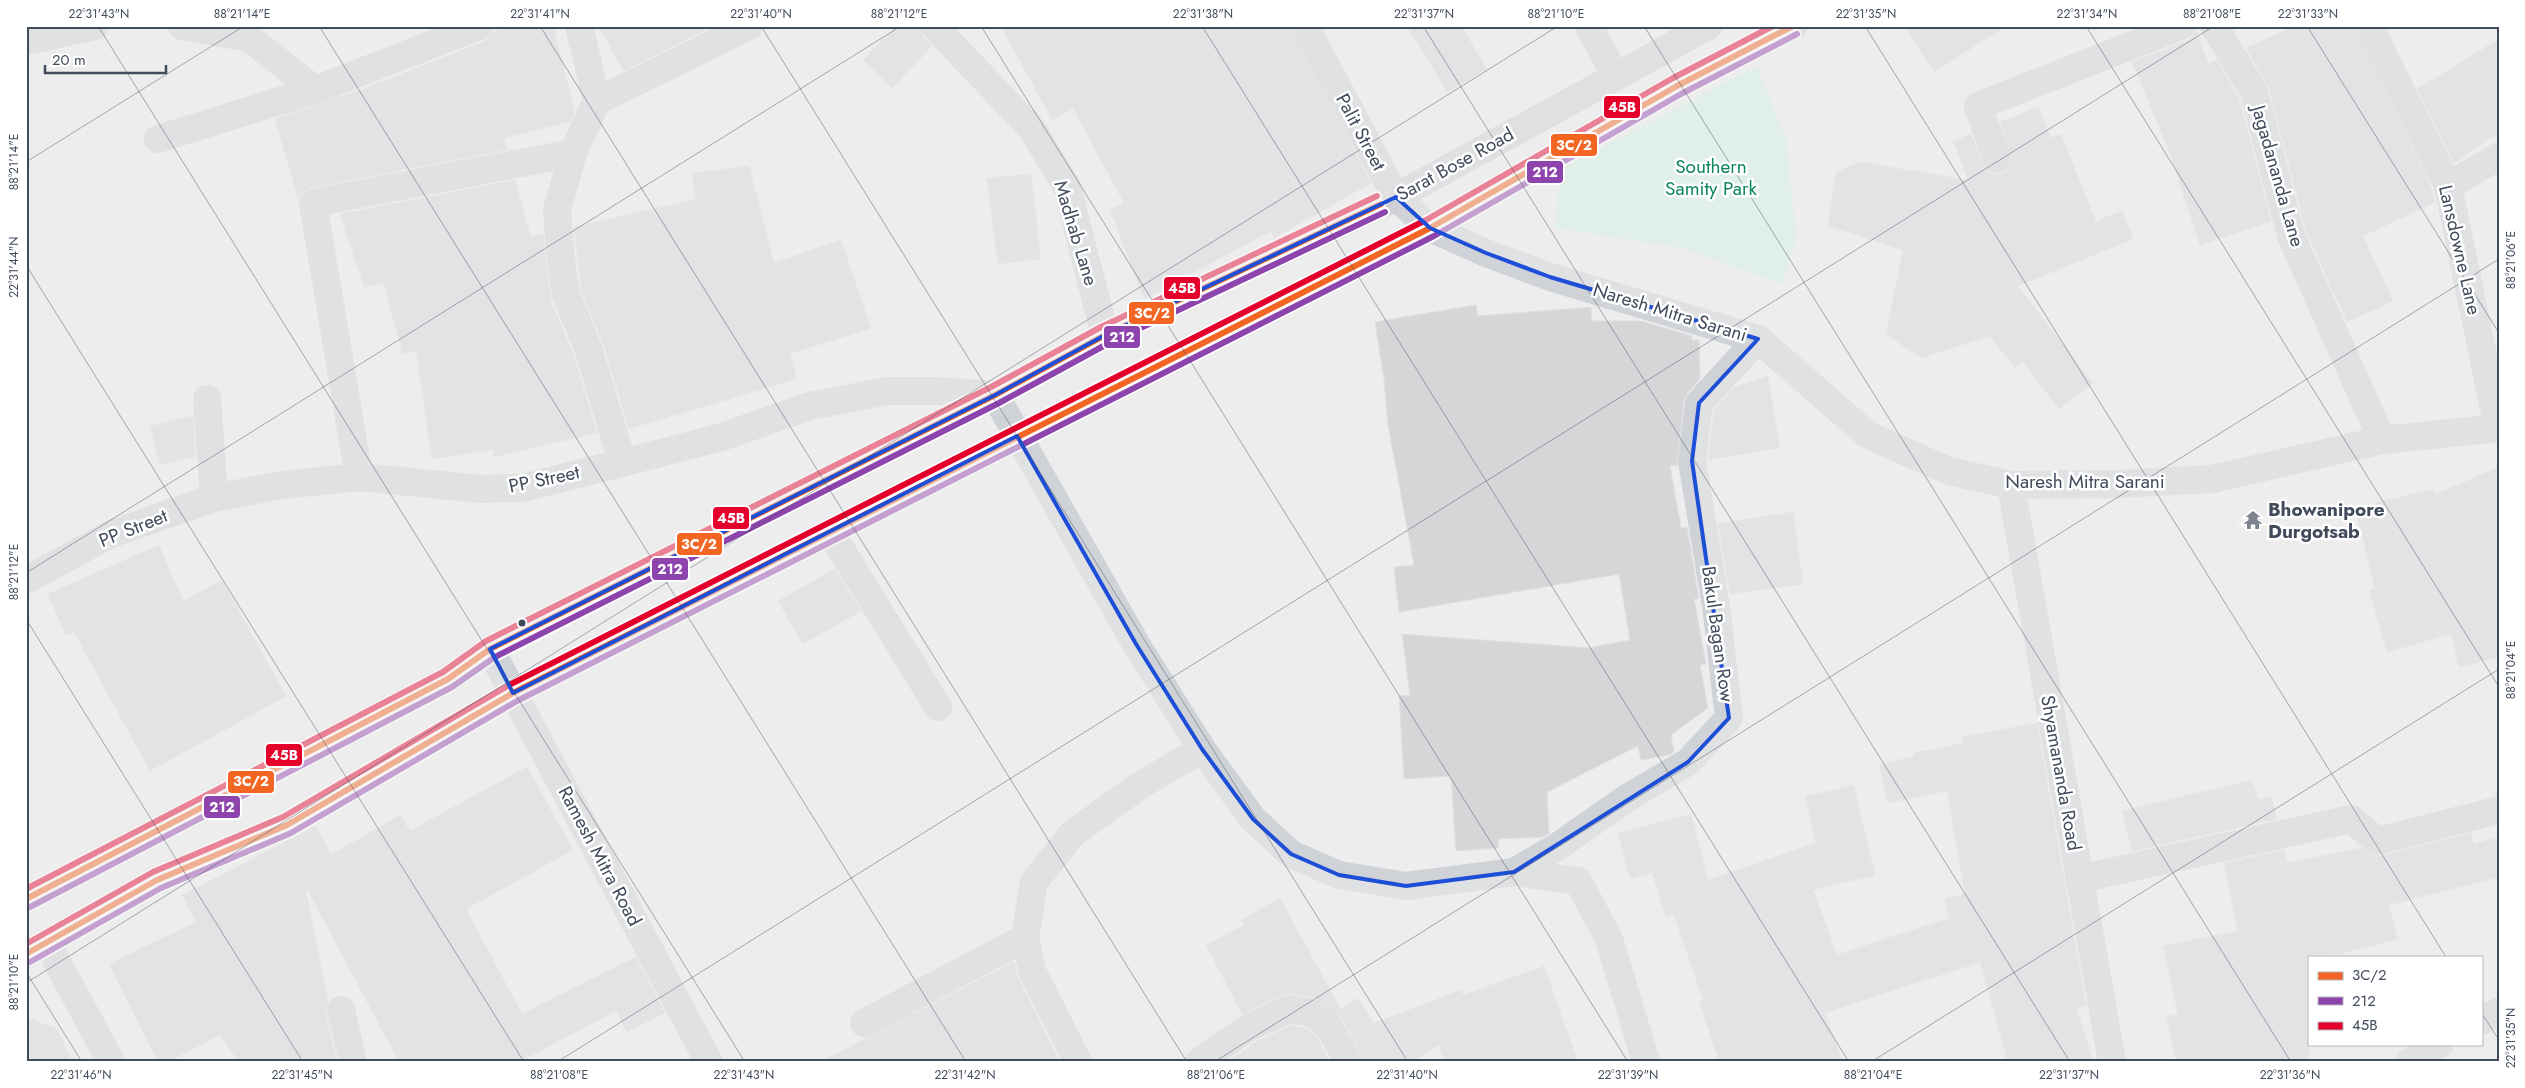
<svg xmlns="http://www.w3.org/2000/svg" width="2525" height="1088" viewBox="0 0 2525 1088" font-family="Jost,sans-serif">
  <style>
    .green { fill: #cef1e2 }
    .building { fill: #d6d6d9; stroke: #dfdfe0 }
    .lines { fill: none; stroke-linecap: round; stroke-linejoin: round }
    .street { stroke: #cfd2d6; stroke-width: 28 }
    .secondary { stroke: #ced0d5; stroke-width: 28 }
    .bus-1-casing { stroke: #fff; stroke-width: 10 }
    .bus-2-casing { stroke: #fff; stroke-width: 10 }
    .bus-3-casing { stroke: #fff; stroke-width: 10 }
    .bus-1 { stroke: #f26522; stroke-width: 6 }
    .bus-2 { stroke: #8e44ad; stroke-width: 6 }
    .bus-3 { stroke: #e4002b; stroke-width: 6 }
    .marked { fill: none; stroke: #1d4ed8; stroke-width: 4; stroke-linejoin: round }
    .ticks { fill: none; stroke: #424b5c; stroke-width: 1; stroke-opacity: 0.45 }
    .bus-dot { fill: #424b5c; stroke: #fff; stroke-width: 2 }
    .labels { text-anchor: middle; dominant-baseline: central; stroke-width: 5; stroke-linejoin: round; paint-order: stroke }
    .street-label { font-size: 19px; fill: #424b5c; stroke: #fff }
    .park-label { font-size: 19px; fill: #0b8561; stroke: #fff }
    .poi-label { font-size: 19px; font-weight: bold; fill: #424b5c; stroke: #fff; text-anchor: start }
    .line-badge { stroke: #fff; stroke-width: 2 }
    .badge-label { font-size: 14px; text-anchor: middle; font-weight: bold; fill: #fff }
    .neatline { fill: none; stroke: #424b5c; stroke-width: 2 }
    .ticks-label { font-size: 12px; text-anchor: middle; fill: #424b5c }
  </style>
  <rect width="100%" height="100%" fill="#eeeded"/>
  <path class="green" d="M1757 66 1786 139 1796 236 1783 284 1682 248 1555 228 1561 169Z"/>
  <g class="building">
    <path d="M509 26H553L575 111 571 121 504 138 507 150 310 188 303 191 298 198 275 119 368 87 485 41 493 32Z"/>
    <path d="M599 26H713L623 71Z"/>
    <path d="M896 26H919L922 36 932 46 892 88 863 60Z"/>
    <path d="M1001 26H1290L1371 183 1279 235 1274 238 1271 231 1144 299 1110 210 1124 203 1073 108 1052 120Z"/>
    <path d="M1407 26H1461L1487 69 1447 92Z"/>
    <path d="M1905 26H2006L1934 72Z"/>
    <path d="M2295 26H2354L2428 180 2435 202 2363 236 2393 301 2347 322 2306 231 2269 88 2246 48Z"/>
    <path d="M2196 29 2208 64 2217 60 2239 98 2271 221 2200 245 2169 151 2132 62 2187 41 2193 36Z"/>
    <path d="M2499 39V132L2454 163 2417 89Z"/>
    <path d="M2039 107 2051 138 2061 134 2096 221 2122 211 2133 239 2018 286 2093 383 2059 409 2023 362 2015 368 1990 336 1921 358 1886 334 1903 250 1828 226 1836 172 1860 162 1968 180 1953 141 1971 134 1987 171 1994 174H2002L2009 169 2012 161 2000 122Z"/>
    <path d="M749 166 774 263 841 240 871 328 790 354 797 379 629 429 603 343 581 291 574 227 696 199 692 173Z"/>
    <path d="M1031 174 1041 259 998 264 987 178Z"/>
    <path d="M515 180 531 237 543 234 551 301 573 353 597 433 494 457 493 450 432 459 416 351 403 354 383 282 364 287 340 214Z"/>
    <path d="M1476 305 1478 316 1591 307 1592 321H1641L1692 336V340H1699L1700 379 1688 392 1684 401 1677 465 1670 466 1681 528 1687 527 1699 599H1694L1706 664 1700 665 1708 708 1671 735 1674 752 1669 755 1641 760 1638 746 1547 792 1549 834 1543 837 1498 839 1499 848 1456 851 1451 776 1404 779 1399 696 1410 695 1402 634 1589 648 1630 640 1619 574 1399 612 1394 567 1414 565 1388 425 1384 379 1375 322Z"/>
    <path d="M1768 376 1780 448 1708 460 1714 410 1735 387Z"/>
    <path d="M193 416 195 457 160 465 150 426Z"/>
    <path d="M2499 467V657L2459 667 2451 634 2387 652 2369 590 2375 589 2355 508 2433 489 2434 495Z"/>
    <path d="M1793 512 1803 584 1730 594 1718 523Z"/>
    <path d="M159 545 183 601 222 580 286 696 150 771 74 632 66 635 48 594Z"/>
    <path d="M835 569 861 611 803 644 778 601Z"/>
    <path d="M2037 723 2086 1006 2077 1008 2093 1062H2008L1980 962 1825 1013 1843 1062H1719L1699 1001 1703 1000 1674 915 1666 918 1652 873 1630 879 1618 833 1691 814 1708 880 1816 843 1805 797 1854 785 1875 875 1813 890 1837 955 1949 918 1945 898 1965 894 1947 791 1888 803 1879 765 1914 756V753L1964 743 1962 737Z"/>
    <path d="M527 767 573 850 466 909 522 1014 636 957 665 1013 627 1032 616 1011 519 1062H399L305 885 328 1002 326 1014 337 1062H239L220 1035 167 1062H158L109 964 196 922 182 895 316 826 331 855 400 815 410 831Z"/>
    <path d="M2252 780 2258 800 2271 796 2277 819 2132 851 2122 811Z"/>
    <path d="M2471 833 2474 844 2499 837V877L2389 905 2398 939 2328 957H2309V1062H2177L2166 1017 2178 1014 2163 946 2238 931 2224 863 2284 850 2287 863 2361 848 2373 856H2381Z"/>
    <path d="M1280 898 1341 1010 1358 998 1374 1023 1461 990 1463 995 1544 966 1578 1062H1445L1439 1045 1410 1062H1361L1355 1041 1341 1018 1315 998 1292 994 1283 995 1242 1014 1206 945 1244 925 1241 920Z"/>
    <path d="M1014 962 1019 980 1060 1062H820Z"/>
    <path d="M26 1017 57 1029 72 1062H26Z"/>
    <path d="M1291 1025 1305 1028 1316 1036 1330 1062H1227L1256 1042Z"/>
  </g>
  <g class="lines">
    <g class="street">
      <path d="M182 26 249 38 315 90"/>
      <path d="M579 26 597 101 573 153 557 210 560 251 566 295 588 348 622 461"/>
      <path d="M934 26 1032 129 1067 187 1105 335"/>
      <path d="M1305 26 1396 197 1430 228 1486 253 1550 277 1758 339 1868 435 1949 471 2011 485 2119 484 2212 479 2382 440 2499 428"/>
      <path d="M1589 26 1615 75"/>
      <path d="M2214 26 2254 92 2291 236 2382 440"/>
      <path d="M2369 26 2448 186 2498 428"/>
      <path d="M26 41 95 26"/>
      <path d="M597 101 749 26"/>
      <path d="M158 139 315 90 479 26"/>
      <path d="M1997 159 1978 106 2181 26"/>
      <path d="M2448 186 2499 156"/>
      <path d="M207 399 214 498"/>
      <path d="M359 477 313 203 573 153"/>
      <path d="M2011 485 2112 1062"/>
      <path d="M831 533 938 707"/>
      <path d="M26 580 111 534 214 498 282 485 359 477 481 489 523 488 719 438 810 406 887 391H935L995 395 1136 644 1202 749 1253 819 1291 854 1339 875 1406 886 1514 872 1578 881 1609 939 1646 1062"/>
      <path d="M490 649 709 1062"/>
      <path d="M1514 872 1557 847 1627 798 1688 762 1729 718 1716 606 1692 461 1699 403 1758 339"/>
      <path d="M2079 879 2351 819 2377 841 2499 810"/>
      <path d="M47 943 111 1062"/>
      <path d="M341 1010 353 1062"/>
      <path d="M2481 1021 2499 1011"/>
      <path d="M864 1023 1025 938"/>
      <path d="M1078 1062 1033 973 1025 938 1034 882 1072 834 1139 786 1202 749"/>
      <path d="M1199 1062 1248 1028 1289 1009 1312 1013 1328 1026 1342 1049 1346 1062"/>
      <path d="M2409 1062 2440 1044"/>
    </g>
    <g class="secondary">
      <path d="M26 899 448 679 490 649 995 395 1105 335 1396 197 1708 26"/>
      <path d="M26 954 157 880 287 825 513 693 1430 228 1677 86 1793 26"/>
    </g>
    <g class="bus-1-casing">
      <g id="bus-1">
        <path d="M26 899 448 679 490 649 995 395 1105 335 1381 204"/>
        <path d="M26 954 157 880 287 825 513 693 1430 228 1677 86 1793 26"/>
      </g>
    </g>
    <g class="bus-2-casing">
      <g id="bus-2">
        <path d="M30 907 452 687 495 657 999 403 1109 343 1385 212"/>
        <path d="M30 962 161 888 291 833 517 701 1434 236 1681 94 1797 34"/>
      </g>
    </g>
    <g class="bus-3-casing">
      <g id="bus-3">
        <path d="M26 889 443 672 486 641 991 387 1101 327 1377 196"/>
        <path d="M26 944 153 872 283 817 509 685 1426 220 1673 78 1773 26"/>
      </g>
    </g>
    <use href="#bus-1" class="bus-1"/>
    <use href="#bus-2" class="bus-2"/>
    <use href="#bus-3" class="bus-3"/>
  </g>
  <path d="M0 0H2525V1088H0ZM1396 197 1430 228 1486 253 1550 277 1758 339 1699 403 1692 461 1729 718 1688 762 1514 872 1406 886 1339 875 1291 854 1253 819 1202 749 1136 644 1017 436 513 693 490 649 995 395 1105 335Z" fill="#eeeded" fill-opacity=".55" fill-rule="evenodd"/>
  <path class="marked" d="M1396 197 1430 228 1486 253 1550 277 1758 339 1699 403 1692 461 1729 718 1688 762 1514 872 1406 886 1339 875 1291 854 1253 819 1202 749 1136 644 1017 436 513 693 490 649 995 395 1105 335Z"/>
  <path class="ticks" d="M98 26 745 1062M319 26 966 1062M540 26 1187 1062M761 26 1408 1062M981 26 1628 1062M1202 26 1849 1062M1423 26 2070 1062M1644 26 2291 1062M1865 26 2446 957M2086 26 2499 687M2307 26 2499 333M26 162 244 26M26 265 524 1062M26 573 901 26M26 619 303 1062M26 972 82 1062M26 983 1558 26M2481 1012 2499 1040M557 1062 2214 26M1214 1062 2499 259M1871 1062 2499 669"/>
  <defs>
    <g id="temple-bare" transform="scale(1.5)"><path d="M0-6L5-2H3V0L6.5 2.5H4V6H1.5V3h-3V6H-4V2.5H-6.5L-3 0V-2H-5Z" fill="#7e848f" stroke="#fff" stroke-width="2.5" paint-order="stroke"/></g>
  </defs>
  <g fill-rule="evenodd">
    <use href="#temple-bare" x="2253" y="520"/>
  </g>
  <circle class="bus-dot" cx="522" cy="623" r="4.5"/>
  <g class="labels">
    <g class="street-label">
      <text transform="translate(1361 132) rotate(62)">Palit Street</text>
      <text transform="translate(1455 164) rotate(-29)">Sarat Bose Road</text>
      <text transform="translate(2278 176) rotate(74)">Jagadananda Lane</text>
      <text transform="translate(1076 233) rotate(73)">Madhab Lane</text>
      <text transform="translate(2460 250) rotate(77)">Lansdowne Lane</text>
      <text transform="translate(1670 312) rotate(17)">Naresh Mitra Sarani</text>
      <text transform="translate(544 479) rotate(-12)">PP Street</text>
      <text x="2085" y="481">Naresh Mitra Sarani</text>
      <text transform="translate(133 528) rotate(-22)">PP Street</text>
      <text transform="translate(1718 634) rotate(82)">Bakul Bagan Row</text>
      <text transform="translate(2061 773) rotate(80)">Shyamananda Road</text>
      <text transform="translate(600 856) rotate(62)">Ramesh Mitra Road</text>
    </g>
    <g class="park-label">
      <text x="1711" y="166">Southern<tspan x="1711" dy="22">Samity Park</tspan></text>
    </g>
    <g class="poi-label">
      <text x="2268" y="509">Bhowanipore<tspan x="2268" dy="22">Durgotsab</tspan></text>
    </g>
  </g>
  <g class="line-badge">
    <rect x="1603" y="95" width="38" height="24" rx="5" fill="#e4002b"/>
    <rect x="1550" y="133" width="48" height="24" rx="5" fill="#f26522"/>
    <rect x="1526" y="160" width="38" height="24" rx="5" fill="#8e44ad"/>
    <rect x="1163" y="276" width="38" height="24" rx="5" fill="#e4002b"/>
    <rect x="1128" y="301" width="47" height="24" rx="5" fill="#f26522"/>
    <rect x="1103" y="325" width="38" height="24" rx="5" fill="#8e44ad"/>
    <rect x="712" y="506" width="38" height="24" rx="5" fill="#e4002b"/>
    <rect x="676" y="532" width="47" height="24" rx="5" fill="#f26522"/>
    <rect x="651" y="557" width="38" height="24" rx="5" fill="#8e44ad"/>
    <rect x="265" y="743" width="38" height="24" rx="5" fill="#e4002b"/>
    <rect x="227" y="770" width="48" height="24" rx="5" fill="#f26522"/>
    <rect x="203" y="795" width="38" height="24" rx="5" fill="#8e44ad"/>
  </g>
  <g class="badge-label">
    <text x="1622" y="112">45B</text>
    <text x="1574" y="150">3C/2</text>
    <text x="1545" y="177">212</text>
    <text x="1182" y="293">45B</text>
    <text x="1152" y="318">3C/2</text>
    <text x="1122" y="342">212</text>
    <text x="731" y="523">45B</text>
    <text x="699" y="549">3C/2</text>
    <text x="670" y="574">212</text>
    <text x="284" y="760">45B</text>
    <text x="251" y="786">3C/2</text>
    <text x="222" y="812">212</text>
  </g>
  <rect width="2525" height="1088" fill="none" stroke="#ffffff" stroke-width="55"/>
  <rect x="2308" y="956" width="175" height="90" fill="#ffffff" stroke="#b3b7be"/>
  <rect x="2318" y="972" width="25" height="8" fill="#f26522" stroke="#b3b7be"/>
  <text x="2352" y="980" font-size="15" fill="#424b5c">3C/2</text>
  <rect x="2318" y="997" width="25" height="8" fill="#8e44ad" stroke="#b3b7be"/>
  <text x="2352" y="1006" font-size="15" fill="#424b5c">212</text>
  <rect x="2318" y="1022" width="25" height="8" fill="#e4002b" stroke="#b3b7be"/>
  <text x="2352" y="1030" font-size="15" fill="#424b5c">45B</text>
  <path d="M45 65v8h121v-8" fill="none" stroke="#424b5c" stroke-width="2.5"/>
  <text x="52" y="65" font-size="15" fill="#424b5c" stroke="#ffffff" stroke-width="4" paint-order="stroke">20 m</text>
  <rect x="28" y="28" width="2470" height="1032" class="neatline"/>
  <g class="ticks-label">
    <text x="99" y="18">22°31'43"N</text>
    <text x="242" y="18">88°21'14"E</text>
    <text x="540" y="18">22°31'41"N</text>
    <text x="761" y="18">22°31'40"N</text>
    <text x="899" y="18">88°21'12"E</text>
    <text x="1203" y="18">22°31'38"N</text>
    <text x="1424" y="18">22°31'37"N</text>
    <text x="1556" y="18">88°21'10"E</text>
    <text x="1866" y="18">22°31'35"N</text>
    <text x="2087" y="18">22°31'34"N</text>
    <text x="2212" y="18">88°21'08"E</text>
    <text x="2308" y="18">22°31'33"N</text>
    <text transform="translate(14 162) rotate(-90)" y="4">88°21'14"E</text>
    <text transform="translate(2511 260) rotate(-90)" y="4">88°21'06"E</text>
    <text transform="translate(14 267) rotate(-90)" y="4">22°31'44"N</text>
    <text transform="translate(14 572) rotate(-90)" y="4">88°21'12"E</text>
    <text transform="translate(2511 670) rotate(-90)" y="4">88°21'04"E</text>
    <text transform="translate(14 982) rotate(-90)" y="4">88°21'10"E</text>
    <text transform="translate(2511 1038) rotate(-90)" y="4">22°31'35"N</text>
    <text x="81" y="1079">22°31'46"N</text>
    <text x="302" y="1079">22°31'45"N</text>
    <text x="559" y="1079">88°21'08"E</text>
    <text x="744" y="1079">22°31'43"N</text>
    <text x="965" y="1079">22°31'42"N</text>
    <text x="1216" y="1079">88°21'06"E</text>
    <text x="1407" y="1079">22°31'40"N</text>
    <text x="1628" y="1079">22°31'39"N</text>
    <text x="1873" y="1079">88°21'04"E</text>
    <text x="2069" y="1079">22°31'37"N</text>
    <text x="2290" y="1079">22°31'36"N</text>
  </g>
</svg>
